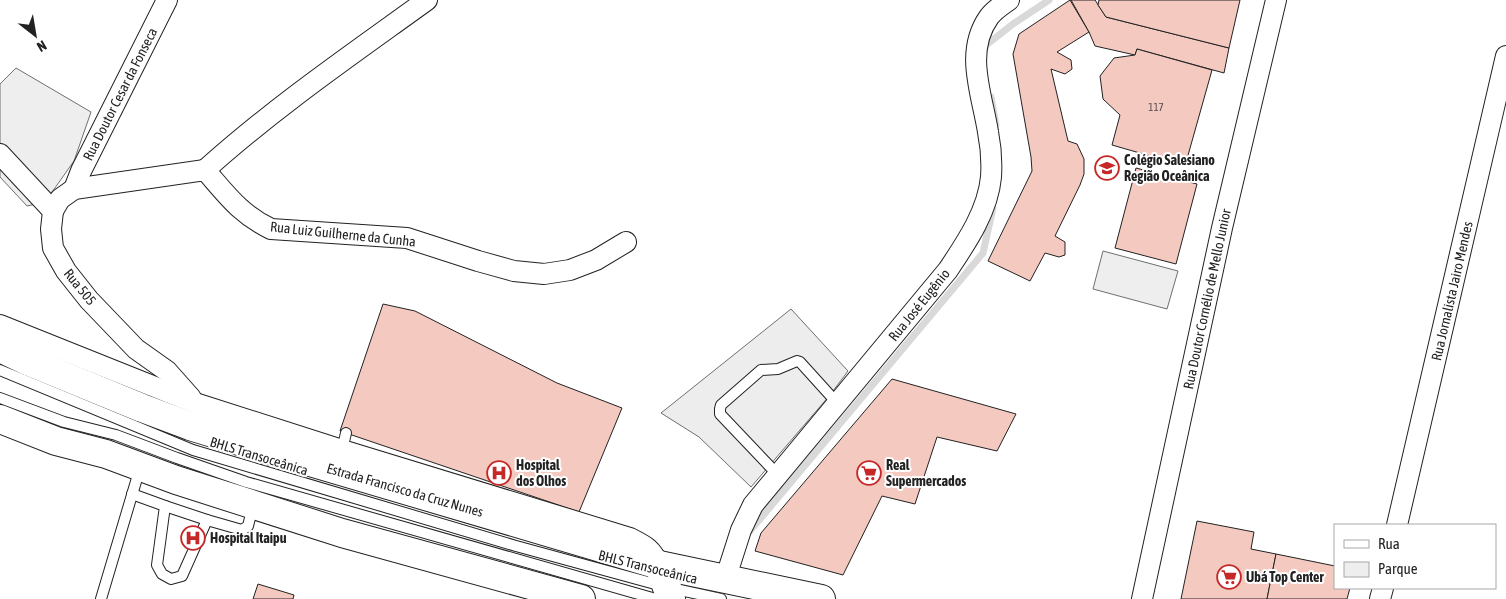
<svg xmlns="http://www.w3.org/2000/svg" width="1506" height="599" viewBox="0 0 1506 599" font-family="'Asap Condensed',sans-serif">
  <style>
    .green { fill: #eee; stroke: #6f6f6f }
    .parking { fill: #ededed; stroke: #6f6f6f }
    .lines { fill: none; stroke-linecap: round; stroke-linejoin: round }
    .stream { stroke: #d9d9d9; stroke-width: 7 }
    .building { fill: #f3c9c0; stroke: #222 }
    .lane-casing { stroke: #222; stroke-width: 12 }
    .street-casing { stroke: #222; stroke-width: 22 }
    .secondary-casing { stroke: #222; stroke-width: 30 }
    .lane { stroke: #fff; stroke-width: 10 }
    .street { stroke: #fff; stroke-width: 20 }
    .secondary { stroke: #fff; stroke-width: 28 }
    .labels { text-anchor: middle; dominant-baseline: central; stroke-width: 4; stroke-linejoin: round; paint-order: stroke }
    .number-label { font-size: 11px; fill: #564c4a }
    .street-label { font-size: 14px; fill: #222; stroke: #fff }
    .poi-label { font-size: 14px; font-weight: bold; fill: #222; stroke: #fff; text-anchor: start }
  </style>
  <rect width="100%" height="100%" fill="#fff"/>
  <g class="green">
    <path d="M16 68 91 112 74 161 45 202 27 206 0 177V84Z"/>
    <path d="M1103 251 1178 271 1167 309 1093 289Z"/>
  </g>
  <path class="parking" d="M791 309 848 371 830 395 751 487 699 437 661 413Z"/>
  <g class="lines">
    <g class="stream">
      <path d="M985 49V46L1013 24 1049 0"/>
      <path d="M991 97 996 125"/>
      <path d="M750 531 983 253 993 208"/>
    </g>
  </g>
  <g class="building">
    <path d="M1070 0 1089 32 1057 52 1071 60 1072 69 1065 74 1051 69 1068 141 1077 144 1084 159V174L1080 185 1055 236 1065 242V255L1059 257 1045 253 1030 281 988 261 1032 171 1031 157 1013 54 1019 34Z"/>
    <path d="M1071 0H1095L1106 17 1229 48 1224 73 1137 49 1135 55 1095 46 1089 32Z"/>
    <path d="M1099 0H1240L1229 48 1106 17 1098 5Z"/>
    <path d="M1137 49 1212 70 1185 166 1112 145 1120 115 1103 99 1100 76 1114 58 1135 55Z"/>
    <path d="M1136 168 1197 184 1176 264 1115 248Z"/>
    <path d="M383 304 415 311 557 383 622 408 579 512 340 431Z"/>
    <path d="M892 379 1016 414 997 451 937 437 915 504 882 496 843 575 755 551 761 533Z"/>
    <path d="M1197 521 1254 532 1251 549 1276 554 1267 599H1181Z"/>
    <path d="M1276 554 1335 566V588H1350L1347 599H1267Z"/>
    <path d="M258 584 294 595 293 599H253Z"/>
  </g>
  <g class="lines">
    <g class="lane-casing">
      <g id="lane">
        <path d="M0 370 193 450 516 546 666 587 721 599"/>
        <path d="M0 398 64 422 116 435 177 458 246 482 656 599"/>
        <path d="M342 450 346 433"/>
        <path d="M777 474 720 414V409L721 405 761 370 778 369 797 361 800 362 838 404"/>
        <path d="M132 494 165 506 157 565 162 574 171 579 182 576 207 520 242 530 248 526 253 506"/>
        <path d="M165 506 207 520"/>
        <path d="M101 599 140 468"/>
      </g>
    </g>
    <g class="street-casing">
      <g id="street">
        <path d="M0 154 53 211 51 229 53 248 66 271 89 300 136 349 167 371 191 398"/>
        <path d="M205 170C275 107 351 55 427 0"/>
        <path d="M74 189 81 171 167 0"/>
        <path d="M53 211 60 199 74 189 205 170C227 195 240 214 271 229L407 238 478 261 514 271 544 274 570 270 596 260 626 242"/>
        <path d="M0 325 195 403 342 450 630 538C646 546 652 549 659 565"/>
        <path d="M1397 525 1506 56"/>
        <path d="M725 580 741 530 753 505 948 270C966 243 988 211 991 177 992 162 991 147 988 132 982 94 964 52 989 17 994 10 1002 5 1009 0"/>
        <path d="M1142 599 1222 228 1276 0"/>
        <path d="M1380 599 1383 588"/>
      </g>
    </g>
    <g class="secondary-casing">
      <g id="secondary">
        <path d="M0 348 25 360 142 408 190 426 239 441 659 565 821 599"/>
        <path d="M0 419 56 441 106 454 176 480 342 533 581 599"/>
        <path d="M659 565 671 599"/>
      </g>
    </g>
    <use href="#lane" class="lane"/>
    <use href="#street" class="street"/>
    <use href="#secondary" class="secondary"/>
  </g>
  <defs>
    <g id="school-ring" transform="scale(1.25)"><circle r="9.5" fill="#fff" stroke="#c62828" stroke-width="1.5"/><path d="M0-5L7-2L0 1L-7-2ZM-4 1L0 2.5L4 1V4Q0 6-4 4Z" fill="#c62828"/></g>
    <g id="hospital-ring" transform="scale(1.25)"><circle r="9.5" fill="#fff" stroke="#c62828" stroke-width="1.5"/><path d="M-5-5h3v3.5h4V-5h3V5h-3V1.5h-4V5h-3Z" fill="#c62828"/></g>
    <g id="supermarket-ring" transform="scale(1.25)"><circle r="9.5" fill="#fff" stroke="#c62828" stroke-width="1.5"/><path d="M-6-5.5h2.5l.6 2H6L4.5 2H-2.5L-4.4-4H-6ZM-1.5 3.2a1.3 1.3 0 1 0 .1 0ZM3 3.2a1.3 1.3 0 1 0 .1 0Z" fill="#c62828"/></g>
  </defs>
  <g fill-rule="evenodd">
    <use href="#school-ring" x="1107" y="168"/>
    <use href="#hospital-ring" x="499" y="473"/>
    <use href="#supermarket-ring" x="869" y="473"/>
    <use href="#hospital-ring" x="193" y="538"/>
    <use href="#supermarket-ring" x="1229" y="577"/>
  </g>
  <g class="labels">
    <g class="number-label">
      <text x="1156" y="107">117</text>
    </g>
    <g class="street-label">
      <text transform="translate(120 94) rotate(-63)">Rua Doutor Cesar da Fonseca</text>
      <text transform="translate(343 234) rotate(6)">Rua Luiz Guilherne da Cunha</text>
      <text transform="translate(80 287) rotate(51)">Rua 505</text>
      <text transform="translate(1452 291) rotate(-77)">Rua Jornalista Jairo Mendes</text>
      <text transform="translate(1207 299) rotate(-78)">Rua Doutor Cornélio de Mello Junior</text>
      <text transform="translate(919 305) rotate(-51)">Rua José Eugênio</text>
      <text transform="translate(259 456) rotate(17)">BHLS Transoceânica</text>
      <text transform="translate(405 490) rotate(16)">Estrada Francisco da Cruz Nunes</text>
      <text transform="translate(648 567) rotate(14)">BHLS Transoceânica</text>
    </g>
    <g class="poi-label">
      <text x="1124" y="160">Colégio Salesiano<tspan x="1124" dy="16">Região Oceânica</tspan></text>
      <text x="516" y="465">Hospital<tspan x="516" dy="16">dos Olhos</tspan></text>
      <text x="886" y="465">Real<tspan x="886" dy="16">Supermercados</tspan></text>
      <text x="210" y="538">Hospital Itaipu</text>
      <text x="1246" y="577">Ubá Top Center</text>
    </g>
  </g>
  <rect x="1334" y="524" width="162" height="65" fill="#ffffff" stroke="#a7a7a7"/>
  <rect x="1344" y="540" width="25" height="8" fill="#ffffff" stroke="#a7a7a7"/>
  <text x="1378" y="549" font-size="15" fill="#222222">Rua</text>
  <rect x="1344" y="562" width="25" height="15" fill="#eeeeee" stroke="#a7a7a7"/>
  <text x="1378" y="574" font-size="15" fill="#222222">Parque</text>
  <g transform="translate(35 35) rotate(149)" stroke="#ffffff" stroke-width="4" paint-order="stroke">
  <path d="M0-4L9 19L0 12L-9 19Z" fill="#222222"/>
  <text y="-8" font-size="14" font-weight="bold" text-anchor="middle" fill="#222222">N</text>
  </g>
</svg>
